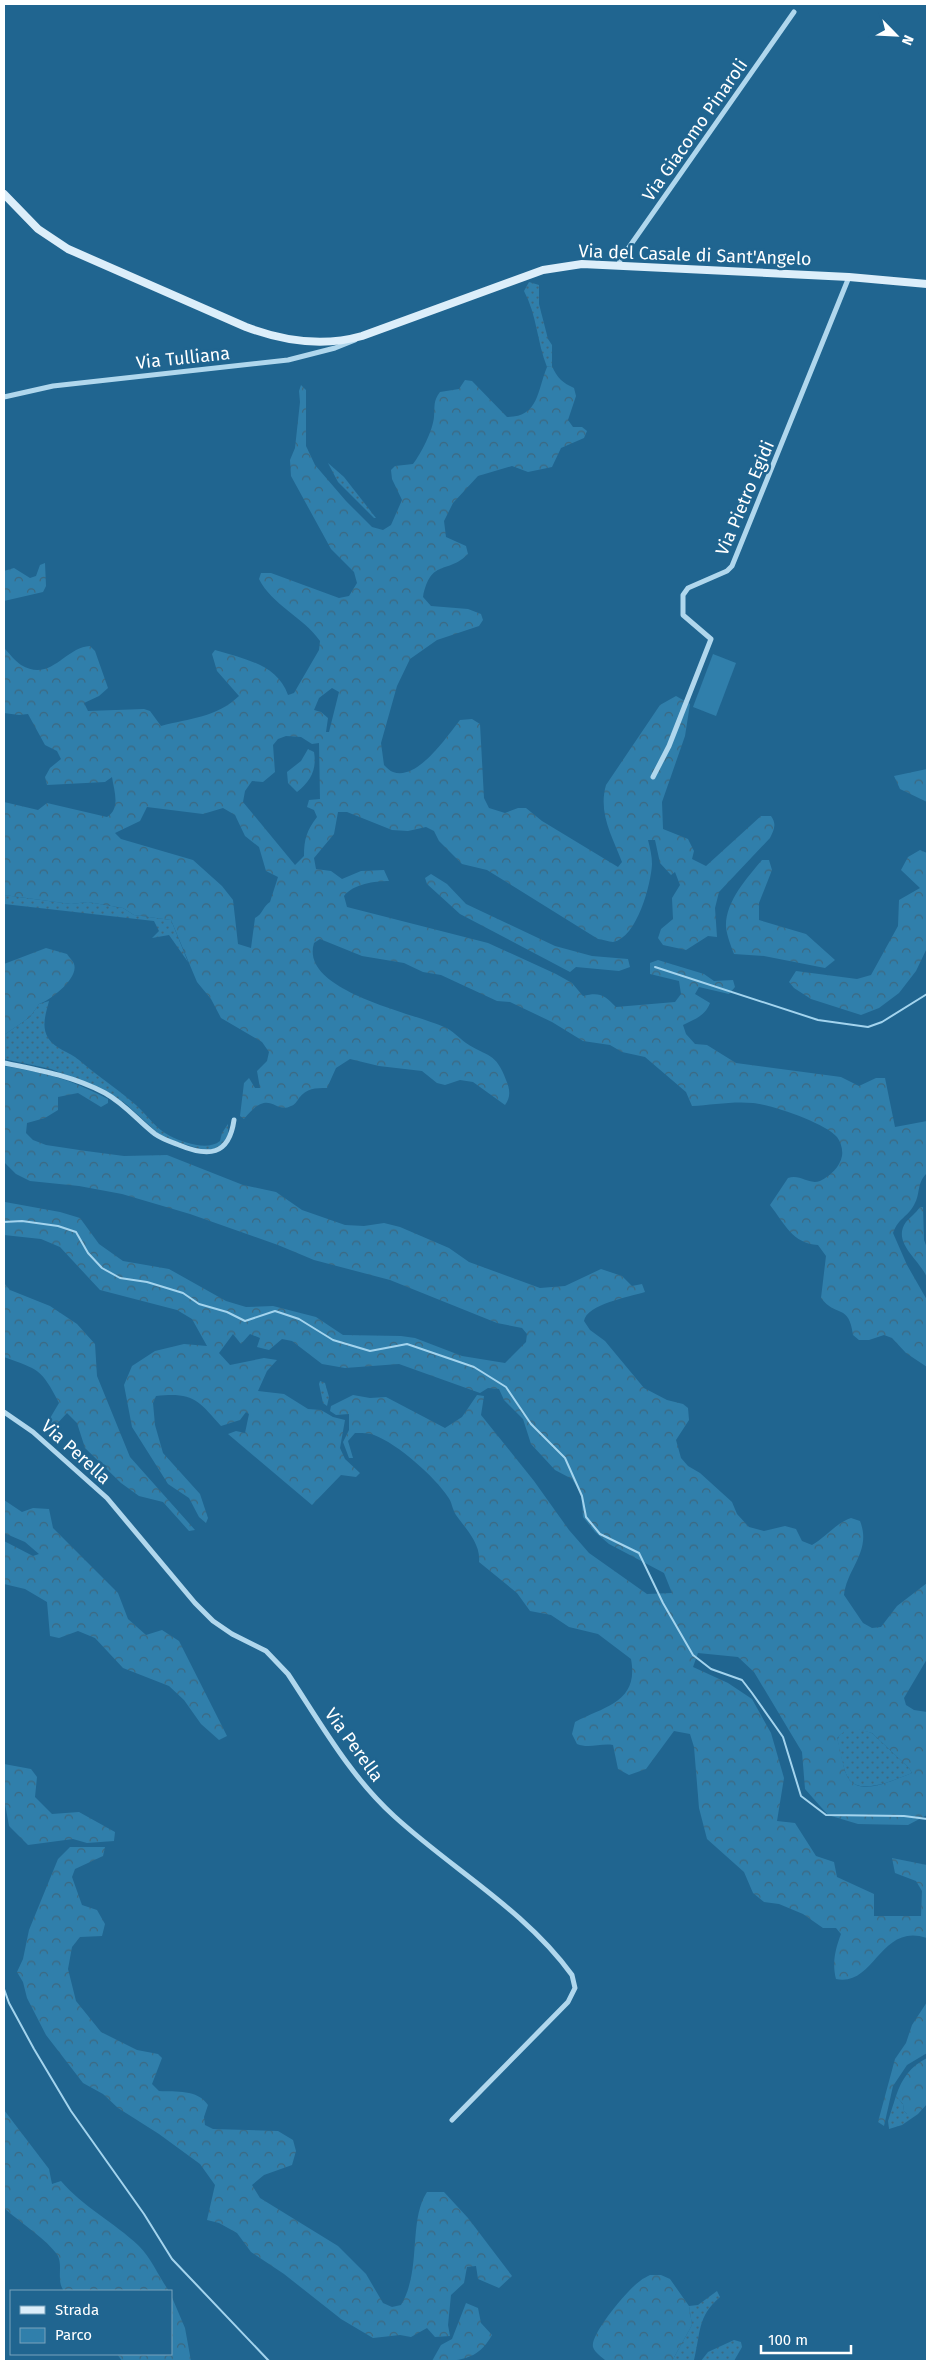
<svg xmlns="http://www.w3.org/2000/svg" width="931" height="2365" viewBox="0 0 931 2365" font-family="'Fira Sans',sans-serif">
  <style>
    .green { fill: url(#green-dots) }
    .forest { fill: url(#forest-crowns); fill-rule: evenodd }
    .pitch { fill: #307fab }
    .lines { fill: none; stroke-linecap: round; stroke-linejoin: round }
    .stream { stroke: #a3d4ee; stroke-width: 2 }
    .minor { stroke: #b0d7ed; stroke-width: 5 }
    .secondary { stroke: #dceefa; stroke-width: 8 }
    .labels { text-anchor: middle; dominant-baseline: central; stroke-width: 5; stroke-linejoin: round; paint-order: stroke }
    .street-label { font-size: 18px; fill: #fff; stroke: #206590 }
  </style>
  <defs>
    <pattern id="green-dots" width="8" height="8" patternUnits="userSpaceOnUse" patternTransform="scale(1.25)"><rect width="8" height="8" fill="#307fab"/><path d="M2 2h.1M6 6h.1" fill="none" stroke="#3d6880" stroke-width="1.8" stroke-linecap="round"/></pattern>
    <pattern id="forest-crowns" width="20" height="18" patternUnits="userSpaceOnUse" patternTransform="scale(1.25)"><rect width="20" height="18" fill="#307fab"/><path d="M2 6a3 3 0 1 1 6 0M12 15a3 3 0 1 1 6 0" fill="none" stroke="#3d6880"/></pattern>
  </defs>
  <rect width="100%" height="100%" fill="#206590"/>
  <g class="green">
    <path d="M529 282 539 285V304L548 339 552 345V366L547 367C537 342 537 315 524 291Z"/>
    <path d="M328 463 344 477 376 518H374L338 482Z"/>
    <path d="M4 895 71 904 88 902 123 908 134 915 171 920 188 962 169 935 152 938 159 931 154 921 4 904Z"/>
    <path d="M49 1001C46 1013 41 1026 48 1038 55 1049 70 1052 79 1060 97 1076 118 1089 136 1105 148 1116 156 1129 170 1136 184 1143 208 1151 220 1141L222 1133 228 1124V1136L219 1147 207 1151 171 1140 160 1135 126 1104 106 1091 51 1069 4 1059V1035L30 1017 39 1004Z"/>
    <path d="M320 1381 325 1383 329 1397 327 1406 323 1403 319 1384Z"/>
    <path d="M849 1726 872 1733 909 1768 912 1773C896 1779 857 1798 847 1776 842 1765 840 1750 837 1738Z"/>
    <path d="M896 2096 903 2104 904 2111 907 2114H918L902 2125 889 2129 888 2121Z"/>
    <path d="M717 2291 720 2297C697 2317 701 2332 694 2360L672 2361 692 2325 689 2306 698 2305Z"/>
    <path d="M734 2340 741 2342 742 2347 734 2361H701L708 2352Z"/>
  </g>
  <g class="forest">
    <path d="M552 366C557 378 563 383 574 388L576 396 568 420 573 427H582L587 431 584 438 561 448 552 467 528 472 512 466 478 476 453 503 444 521 446 537 466 546 468 554C447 575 431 558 423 597L431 606 468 609 481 614 483 620 479 626 437 640 410 659 397 686 381 743 384 765C387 768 390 771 393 772 418 781 447 736 460 720L472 719 480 724 484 798 489 808 505 813 518 808H526L542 821 618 867 622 862C612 836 598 813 606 785L660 705 676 696 690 704 685 736 662 802 663 829 688 839 694 851 692 859 706 866 761 816H771C777 824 774 830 770 838L719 892 715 908 717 937 708 936 686 950 663 945 658 938 661 929 673 919 672 898 680 885 675 872 671 875 660 863 655 840H648C650 848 652 856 652 864 651 884 637 938 613 942 609 942 602 939 598 939L487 870 462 864 439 841 434 831 426 827 408 831 392 830 347 812H338L334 834 314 858 316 869 331 871 342 879 361 871 384 870 389 881C375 881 353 884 344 896L347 907 488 943 556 974 572 983 583 996C600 992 604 995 616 1007L675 1002 681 994 679 981 650 974V963L658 960 704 974 714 981 733 980 735 987 729 994 699 987 695 994 710 1003C705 1016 695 1019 683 1025L686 1034 695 1044 707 1045 736 1063 841 1077 859 1086 876 1078H885L895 1127 927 1121V1173C916 1184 921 1193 914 1205 907 1218 899 1217 893 1233L907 1265 927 1300V1367L906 1353 892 1338 884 1335 869 1340H859L853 1335C849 1303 836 1318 821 1298L826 1256 818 1245C793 1244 784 1223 770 1205L788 1178C801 1174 808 1185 820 1181 830 1176 840 1167 842 1156 843 1150 841 1142 837 1137 825 1123 772 1105 753 1103 733 1101 711 1105 692 1106L686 1092 645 1057 622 1052 610 1045 583 1041 552 1022 510 1002 497 1001 441 975 423 972 404 963 362 956 320 939 314 943C299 991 414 1013 444 1027 452 1030 459 1038 466 1043 487 1057 496 1052 506 1080 510 1089 511 1097 505 1105L473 1082 460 1080 445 1085 437 1083 422 1071 379 1066 350 1059 336 1068 327 1088C315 1088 307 1088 299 1098 297 1101 295 1105 291 1106 274 1115 270 1086 244 1119L240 1116 244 1083 249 1078 255 1088H260L257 1071 267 1061 269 1052 262 1042 221 1018 211 999 197 982 171 920 134 915 123 908 88 902 71 904 4 895V802L38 810 47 803 107 817C121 808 114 791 112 777L105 782 47 785 45 777 50 768 61 759 57 751 45 745 28 714 19 715 4 713V648C9 653 15 661 21 665 51 683 65 647 90 646L95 651 108 688 99 696 84 703 88 711 144 709 150 711 161 726C190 718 216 718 239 696L217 671 212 654 215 650C244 659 277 664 288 695L294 693 319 650 320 641C303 617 272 605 259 579L261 573H271L339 598 349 596 357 583 354 572 331 549 291 476 290 460 295 448 300 402 299 391 301 385 306 390V446L315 465 346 501 372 527 383 530 391 525 402 500 392 479 391 470 395 466 413 464C421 454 433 430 434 417 435 406 433 401 440 392L459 389 465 380 472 381 507 417C539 417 537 391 547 367ZM332 688 339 692 329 732H326L328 718 321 712 314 710 319 698ZM286 736 301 737 312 744 319 743 320 799 309 800 307 807 314 810 317 817C307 830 304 839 304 856L295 865 243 802 245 791 252 781 263 782 275 772 273 745 278 739ZM147 807 203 814 223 808 235 815 245 836 259 847 266 871 278 877 270 902C263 906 263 914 255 918L251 948 238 944 233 900 222 886 193 860 121 839 115 833 140 821Z"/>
    <path d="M45 563 46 586 43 592 4 601V571L14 568 30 578 36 576 40 565Z"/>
    <path d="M308 749 314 752C317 769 311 781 297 792L288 783 287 772 301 761Z"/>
    <path d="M927 769V802L900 789 894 776Z"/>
    <path d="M920 850 927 853V948L916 971 899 993 879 1008 861 1015 811 999 794 988 789 982 796 971 857 979 871 975 898 926 899 900 920 888 901 870 908 857Z"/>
    <path d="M762 860H769L772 870 759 903V920L806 934 835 960 825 968 764 956 734 954C731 946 727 936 726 927 725 902 747 878 762 860Z"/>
    <path d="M431 874 447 884 466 904 555 946 592 956 628 959 630 967 619 971 576 967 570 972 460 914 427 884 425 878Z"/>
    <path d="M46 948 67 954C69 957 73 961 74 964 79 978 51 1000 39 1004L30 1017 4 1035V964Z"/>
    <path d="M4 1066C45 1073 71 1079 108 1099V1103L101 1107 78 1093 58 1097V1110L45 1118 27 1123 26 1133 33 1140 46 1145 86 1151 124 1156 167 1155 243 1185 276 1192 302 1210 345 1225 364 1226 384 1223 400 1227 449 1248 469 1262 540 1288 565 1286 601 1269 622 1276 632 1286 642 1284 645 1292C629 1297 587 1304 584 1321L590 1330 605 1341 644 1388 667 1400 683 1404 688 1408 689 1420 676 1440 681 1458 688 1466 700 1473 732 1502 737 1514 749 1527 764 1531 785 1526 796 1529 802 1541 812 1545C826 1537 836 1523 851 1518L860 1521C872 1551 847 1568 844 1595L863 1623 872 1628 881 1627 897 1606 927 1583V1659L904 1698 906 1705 914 1710 927 1712V1815L908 1825 858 1824 828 1815 805 1789 802 1752 754 1672 738 1657 698 1653 693 1667 728 1683 752 1699 771 1733 784 1778 777 1821 795 1823 816 1856 834 1862 837 1877 874 1894V1916H921L922 1891 916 1881 895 1873 892 1858 927 1865V1938C880 1922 875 1987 836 1979 832 1963 835 1950 841 1934L836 1928H823L803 1914 779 1904 764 1902 753 1893 744 1872 707 1839 699 1808 694 1747 690 1734 674 1731 646 1769 629 1775 618 1769 613 1745C600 1743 589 1749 577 1744L572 1734 575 1722C606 1706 639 1702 631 1659L598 1634 569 1627 551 1615 530 1611 517 1593 479 1562C481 1544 466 1529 456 1515 452 1509 452 1502 448 1497 435 1477 398 1444 374 1435 369 1433 361 1433 355 1433L348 1441 353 1458H349L343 1442 349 1430V1414L336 1415 330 1411 331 1406 353 1395 370 1398 386 1397 445 1428 462 1417 477 1395 484 1396 481 1415 534 1481 569 1530 589 1553 647 1594 672 1593 664 1573 609 1544 595 1532 583 1517 581 1493 572 1479 555 1470 531 1444 523 1419 504 1400 499 1389 488 1388 480 1393 399 1364 345 1368 322 1364 292 1341 282 1339 269 1350 257 1347 260 1338 250 1334 241 1344 233 1334 219 1353 230 1365 264 1358 277 1360 267 1371 258 1391 284 1394 308 1409 321 1410 333 1417 345 1420 340 1448 345 1459 360 1473 356 1477 341 1475 312 1505 228 1434 236 1431 245 1433 249 1414 246 1412 240 1420 221 1426C198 1400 193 1392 156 1396L153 1403 155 1425 163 1453 200 1494 208 1518 206 1523 199 1517 189 1498 168 1484 132 1427 124 1385 132 1366 155 1351 184 1344 207 1346 192 1319 177 1310 100 1290 60 1247 41 1239 4 1235 5 1202 60 1212 80 1218 99 1244 123 1261 169 1269 226 1301 246 1307 273 1306 316 1317 343 1335 401 1336 415 1338 462 1356 505 1363 526 1342 527 1334 522 1328 497 1323 390 1280 314 1260 278 1245 190 1214 122 1194 79 1186 30 1181 16 1174 4 1162ZM849 1727 872 1733 909 1768 912 1773C895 1779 858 1799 847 1776 842 1765 841 1750 837 1738Z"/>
    <path d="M920 1207H923L924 1240 927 1248V1278C921 1260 891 1243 906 1222 910 1217 916 1213 920 1207Z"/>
    <path d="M4 1283 10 1290 50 1306 77 1324 95 1344 97 1376 130 1457 195 1530 189 1531 163 1502 139 1496 121 1483 85 1448 77 1423 67 1413 54 1427 46 1425 59 1403C41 1368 39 1370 4 1357Z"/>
    <path d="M4 1500 22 1512 33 1508 49 1509 53 1528 118 1593 128 1619 146 1635 162 1630 179 1641 227 1736 219 1740 201 1724 184 1700 169 1686 123 1668 95 1638 78 1631 59 1638 50 1636 47 1602 25 1589 4 1584V1541L33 1556 39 1554 25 1542 4 1533Z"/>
    <path d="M4 1764 31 1769 37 1777 35 1797 52 1814 79 1812 115 1832 114 1841 87 1843 73 1839 28 1845 9 1826 4 1798Z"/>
    <path d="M70 1847H105L103 1856 75 1869 72 1877 82 1905 97 1910 105 1924 102 1936 80 1937 72 1947 68 1969 76 2001 101 2032 137 2050 158 2054 162 2058 152 2084 159 2091C176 2092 197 2089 208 2105L204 2117 205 2125 213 2129 278 2131 293 2140 296 2151 292 2165 264 2175 252 2185 260 2198 338 2246 366 2274 383 2303 392 2307 401 2305C422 2270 408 2221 427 2192H444L468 2218 512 2276 499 2288 478 2279 476 2266 467 2267 464 2283 451 2295 448 2325 450 2336 435 2337 427 2328 411 2337 400 2335 373 2338 341 2319 284 2274 251 2252 237 2233 219 2223 207 2220 215 2185 200 2164 159 2134 118 2108 103 2094 83 2083 46 2035 27 1998 23 1982 17 1972 23 1959 29 1930 58 1859Z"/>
    <path d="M927 2002V2053L907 2065 893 2086 884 2126 878 2122 895 2059 906 2043 912 2025Z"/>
    <path d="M927 2058V2104L918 2114H907L904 2111 903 2104 896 2096C902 2078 911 2066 927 2058Z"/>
    <path d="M4 2110 49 2169 52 2184 61 2181C83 2207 114 2222 139 2246 151 2258 159 2277 169 2291H64C56 2281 63 2267 58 2256 50 2242 17 2220 4 2208Z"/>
    <path d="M650 2275H661L670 2279 689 2306 692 2325 672 2361H606C602 2357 595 2353 593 2347 590 2334 629 2288 640 2281 643 2278 647 2277 650 2275Z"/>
    <path d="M171 2295 185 2328 191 2361H122L117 2354H171Z"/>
    <path d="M466 2303 478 2308 481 2323 492 2335C478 2361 458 2361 432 2361L441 2345 452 2339Z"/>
  </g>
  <path class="pitch" d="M713 654 736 663 716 716 693 707Z"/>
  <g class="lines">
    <g class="stream">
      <path d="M655 967 818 1020 868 1027 882 1022 927 994"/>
      <path d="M4 1222 22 1221 58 1226 76 1232 88 1253 102 1268 120 1278 147 1282 183 1293 199 1304 227 1312 245 1321 275 1311 299 1319 333 1340 370 1351 407 1344 474 1367 506 1387 531 1424 565 1458 582 1496 586 1517 600 1534 639 1553 663 1603 693 1655 711 1669 742 1680 752 1693 783 1737 801 1796 826 1815 904 1816 927 1819"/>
      <path d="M4 1989 9 2003 34 2049 71 2111 144 2214 172 2259 269 2361"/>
    </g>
    <g class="minor">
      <path d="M619 265 620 260 794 12"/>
      <path d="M4 397 53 386 288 360 335 348 355 340"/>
      <path d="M653 777 669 746 711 639 683 615V595L688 588 727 571 732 566 849 277"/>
      <path d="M4 1063C39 1070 73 1076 105 1093 125 1104 138 1121 155 1134 162 1139 171 1142 179 1145 208 1157 229 1156 234 1120"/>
      <path d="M4 1412 33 1432 107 1498 195 1603 213 1621 232 1634 266 1651 288 1674C321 1724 350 1776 394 1816 453 1870 525 1910 572 1975L575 1988 568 2002 452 2120"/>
    </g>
    <path class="secondary" d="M4 194 38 229 68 249 246 327C283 341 323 347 362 336L543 270 582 264 849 277 927 284"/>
  </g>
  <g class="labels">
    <g class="street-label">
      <text transform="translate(695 130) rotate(-55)">Via Giacomo Pinaroli</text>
      <text transform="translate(695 255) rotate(2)">Via del Casale di Sant'Angelo</text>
      <text transform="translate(183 358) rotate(-6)">Via Tulliana</text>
      <text transform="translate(745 498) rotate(-67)">Via Pietro Egidi</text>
      <text transform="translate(76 1452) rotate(42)">Via Perella</text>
      <text transform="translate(354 1745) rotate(54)">Via Perella</text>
    </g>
  </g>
  <rect width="931" height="2365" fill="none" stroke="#ffffff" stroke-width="10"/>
  <rect x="10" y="2290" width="162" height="65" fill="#206590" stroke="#79a3bc"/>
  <rect x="20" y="2306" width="25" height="8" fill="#dceefa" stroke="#79a3bc"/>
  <text x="55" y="2315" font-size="15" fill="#ffffff">Strada</text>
  <rect x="20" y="2328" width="25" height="15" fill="#307fab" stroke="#79a3bc"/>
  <text x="55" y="2340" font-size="15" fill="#ffffff">Parco</text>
  <g transform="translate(896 35) rotate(114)" stroke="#206590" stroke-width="4" paint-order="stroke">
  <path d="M0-4L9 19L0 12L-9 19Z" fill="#ffffff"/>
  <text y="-8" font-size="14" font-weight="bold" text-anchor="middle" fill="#ffffff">N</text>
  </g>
  <path d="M761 2345v8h90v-8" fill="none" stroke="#ffffff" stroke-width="2.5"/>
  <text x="768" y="2345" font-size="15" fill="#ffffff" stroke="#206590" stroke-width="4" paint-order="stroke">100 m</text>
</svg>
